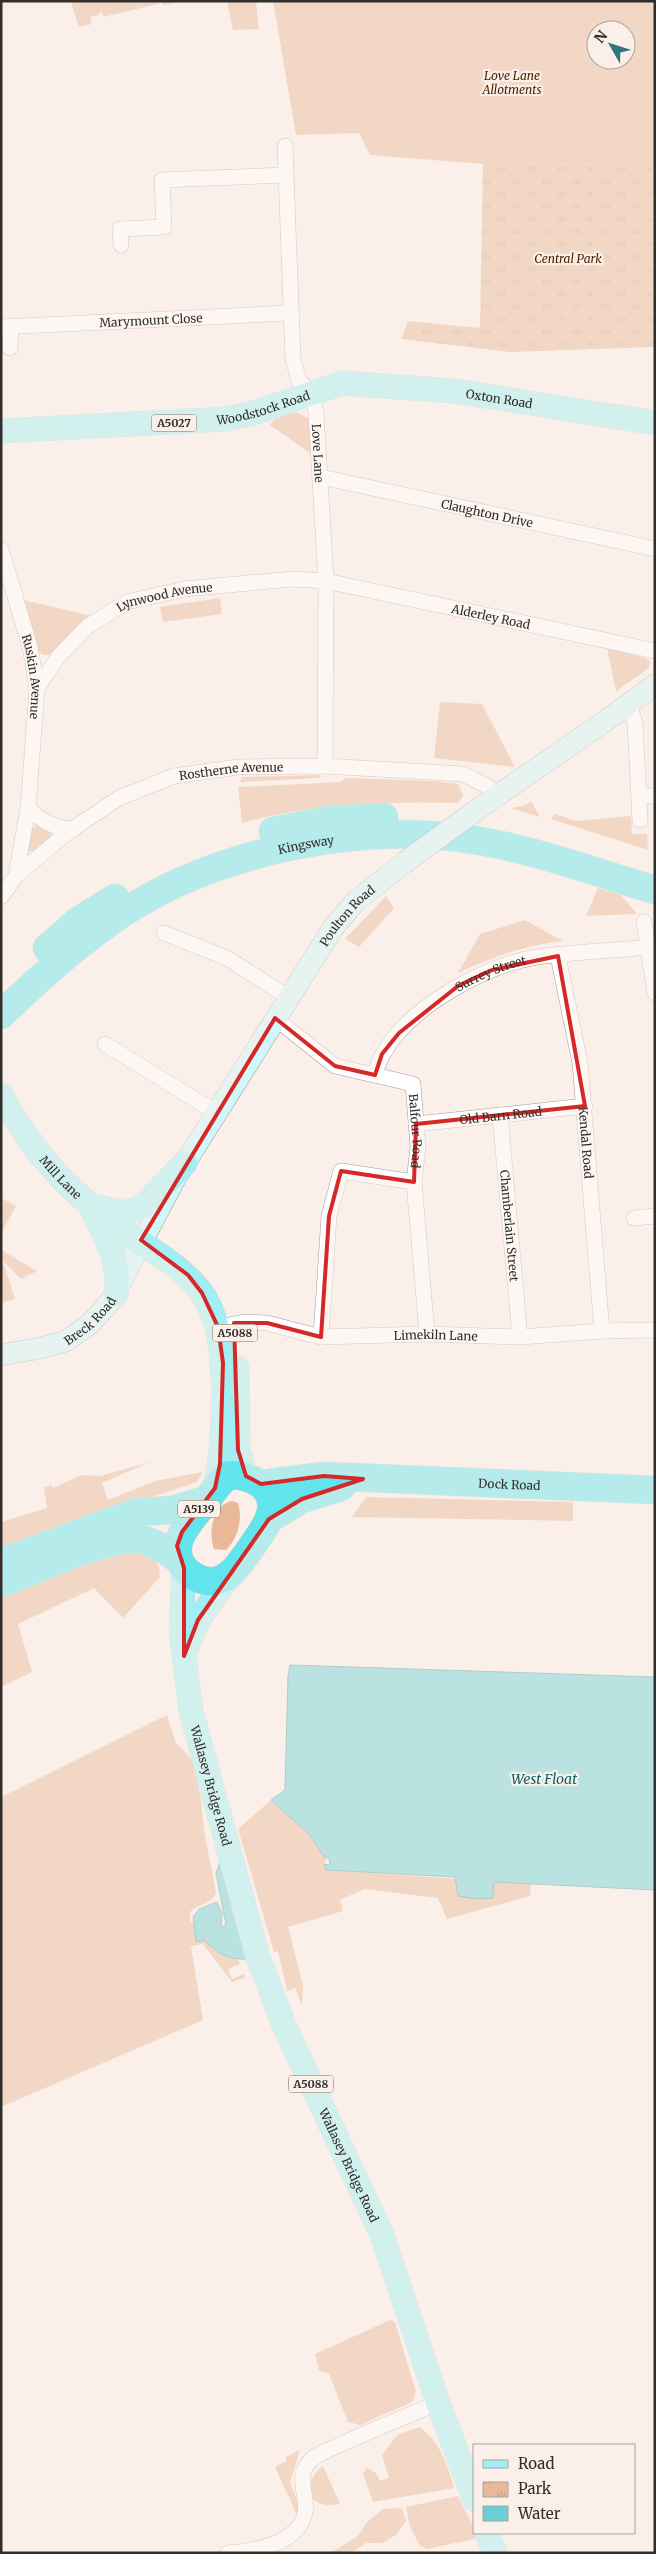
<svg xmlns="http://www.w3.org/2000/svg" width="656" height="2554" viewBox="0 0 656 2554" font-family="Merriweather,serif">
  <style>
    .green { fill: #e9b899; fill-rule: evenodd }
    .park { fill: url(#park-tufts) }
    .water { fill: #6bd0d6; stroke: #5a9fa3 }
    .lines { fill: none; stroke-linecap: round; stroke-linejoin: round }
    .street-casing { stroke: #a59b96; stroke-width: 16 }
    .secondary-casing { stroke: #a59b96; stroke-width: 22 }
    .primary-casing { stroke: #d2d1d1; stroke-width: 25 }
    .highway-casing { stroke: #d2d1d1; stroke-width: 29 }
    .street { stroke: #fff; stroke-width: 15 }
    .secondary { stroke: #d0f7f9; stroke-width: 21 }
    .primary { stroke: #a1eff4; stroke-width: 24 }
    .highway { stroke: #62e4ec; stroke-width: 28 }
    .secondary-bridge-casing { stroke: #a59b96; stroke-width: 22; stroke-linecap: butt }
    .secondary-bridge { stroke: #d0f7f9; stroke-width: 21 }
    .marked { fill: none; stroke: #d62828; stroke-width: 4; stroke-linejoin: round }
    .labels { text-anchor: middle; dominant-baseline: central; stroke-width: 4.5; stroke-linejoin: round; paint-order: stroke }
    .shield { fill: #faf0e9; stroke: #6e6865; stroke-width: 1 }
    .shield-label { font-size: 11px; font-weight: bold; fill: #322e2c }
    .park-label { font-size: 12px; font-style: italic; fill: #4d2402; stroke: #faf0e9 }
    .street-label { font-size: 12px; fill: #322e2c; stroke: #faf0e9 }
    .water-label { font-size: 14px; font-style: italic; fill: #0b6468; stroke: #faf0e9 }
  </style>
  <defs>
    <pattern id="park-tufts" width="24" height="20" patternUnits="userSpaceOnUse" patternTransform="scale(1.25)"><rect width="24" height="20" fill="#e9b899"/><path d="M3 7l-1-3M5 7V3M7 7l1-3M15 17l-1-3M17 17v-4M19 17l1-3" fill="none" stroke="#c89e84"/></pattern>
  </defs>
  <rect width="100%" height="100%" fill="#faf0e9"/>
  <g class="green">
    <path d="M73 1H184L163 5 162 3 103 17 102 12H99V15L90 17 92 24 79 27 71 3Z"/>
    <path d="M220 1H256L259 29 233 30 227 2Z"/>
    <path d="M273 1H655V163L483 164 370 155 359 133 296 135ZM596 30H626V60H596Z"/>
    <path d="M295 412 312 420 320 460 270 425 275 418Z"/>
    <path d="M220 598 222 614 163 622 160 607Z"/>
    <path d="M23 600 92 616 54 655H43L38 651Z"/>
    <path d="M607 648 645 658 650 661 649 668 616 691Z"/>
    <path d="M440 702 482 704 515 767 434 758Z"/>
    <path d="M320 775V778L240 782 242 777Z"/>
    <path d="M346 778 434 781 458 784 463 795 459 803C386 801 313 803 242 823L238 787 341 782Z"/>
    <path d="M531 801 540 817 511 808 526 805Z"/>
    <path d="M555 814 575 821 631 816 632 834H647L648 850 551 819Z"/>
    <path d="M38 824 50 832 51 836 35 851H27L30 830Z"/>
    <path d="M598 888 621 895 637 914 586 916Z"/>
    <path d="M386 896 394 908 359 947 345 939Z"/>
    <path d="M525 920 563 941C526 945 492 957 458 973L480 934Z"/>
    <path d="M1 1198 16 1206 1 1234Z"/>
    <path d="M1 1250 37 1271 21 1279 3 1261 15 1299 1 1303Z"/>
    <path d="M150 1462 102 1483 108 1500 155 1481 203 1472 197 1482 155 1496 154 1503 1 1554V1522L47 1508 44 1487 51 1485 53 1488 82 1475 100 1476Z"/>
    <path d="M366 1497 573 1502V1521L352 1517Z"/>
    <path d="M232 1501 238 1503C243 1519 238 1538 226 1550L214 1549C208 1533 212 1505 232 1501Z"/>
    <path d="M111 1549 151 1554 159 1566 160 1577 123 1618 94 1588 18 1624 32 1672 1 1687V1595Z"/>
    <path d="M167 1715 176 1743 192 1759 201 1799 204 1830 216 1893C211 1904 199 1904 190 1912V1921L194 1925 196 1941 205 1940C212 1951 226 1956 238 1959L240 1964 228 1969 232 1979 244 1974 246 1977 232 1982 203 1944 191 1946 203 2020 1 2107V1797Z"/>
    <path d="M271 1800 310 1835 325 1858 326 1870 531 1884 530 1896 447 1919 438 1898 364 1889 340 1900 343 1911 288 1927 303 1986 302 2005 295 1988 287 1991 278 1951 274 1952 238 1829Z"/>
    <path d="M390 2320 395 2322 416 2392 412 2402 360 2425 348 2422 329 2374 319 2370 315 2354Z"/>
    <path d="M419 2427C439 2440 448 2465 454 2488L373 2502 363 2474 367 2468 376 2473 380 2481 389 2478 382 2455 397 2435Z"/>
    <path d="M300 2450 290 2483 300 2507 297 2515 275 2467 286 2461V2457Z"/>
    <path d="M323 2466 340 2504C326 2506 319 2506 309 2495 310 2482 312 2474 323 2466Z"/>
    <path d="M458 2496 479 2538 427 2549 420 2546 410 2527 406 2507Z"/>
    <path d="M402 2508 406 2521 396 2535 382 2543H366L351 2553H331L358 2536 367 2522 383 2509Z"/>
  </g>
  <path class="park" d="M655 163V347L511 352 401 339 408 321 480 328 483 164Z"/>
  <g class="water">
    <path d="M290 1665 655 1677V1890L494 1882 493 1898 475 1899 458 1896 455 1877 326 1870 324 1865 330 1864 329 1858H325L310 1835 271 1800 285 1790 288 1676Z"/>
    <path d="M220 1862 248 1959C231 1960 215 1954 205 1940L196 1942 193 1917 199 1909 217 1902 222 1913 221 1927 226 1925 216 1873Z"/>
  </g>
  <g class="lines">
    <g class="street-casing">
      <g id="street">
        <path id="s1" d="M285 146 293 359 299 381 311 392 316 412 326 581 325 766"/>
        <path d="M121 245 120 229 164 227 162 180 286 175"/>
        <path id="s2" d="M1 327 290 313"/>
        <path d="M10 348 11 327"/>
        <path id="s3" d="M321 477 655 549"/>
        <path id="s4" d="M1 549 30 647 37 688 28 808 16 876"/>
        <path id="s5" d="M37 688 58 657 88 626 127 602 184 589 293 579 326 581 655 651"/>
        <path d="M629 704 635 723 640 820"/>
        <path d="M639 794 655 797"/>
        <path d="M28 808C42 822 54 828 74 829"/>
        <path id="s6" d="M1 897 16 876 68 832 119 798 174 776 238 767 325 766 463 774 487 786 498 795"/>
        <path d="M644 922 655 993"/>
        <path d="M164 933 227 958 288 997"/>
        <path id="s7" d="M558 956 580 1063 602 1331"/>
        <path id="s8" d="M275 1018 335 1066 413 1084 418 1147 414 1182 427 1334"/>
        <path d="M105 1044 217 1113"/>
        <path id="s9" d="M375 1075C377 1068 379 1060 383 1054 409 1007 485 965 537 957 574 952 611 951 647 947"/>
        <path id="s10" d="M500 1115 520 1337"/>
        <path id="s11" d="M416 1124 585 1106"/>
        <path d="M634 1218 655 1216"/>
        <path id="s12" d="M218 1327 244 1322 267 1323 321 1337 427 1334 520 1337 602 1331 655 1330"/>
        <path d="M321 1337 329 1216 341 1171 414 1182"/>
        <path d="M228 2553C254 2551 298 2545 305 2513 309 2494 293 2476 312 2459 321 2452 335 2447 346 2442 376 2428 407 2416 438 2403"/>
      </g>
    </g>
    <g class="secondary-casing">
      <g id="secondary">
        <path d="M482 806 604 722 655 685"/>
        <path id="s13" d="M1 1355 41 1348 66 1341 90 1324 110 1302 175 1179 333 928 356 901 404 863"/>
      </g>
    </g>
    <g class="primary-casing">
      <g id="primary">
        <path id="s14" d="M1 431 226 419 257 412 342 383 454 391 655 423"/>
        <path id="s15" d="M1 1095C32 1151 67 1190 118 1227 144 1246 182 1266 201 1292 232 1332 225 1439 215 1488"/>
        <path d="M94 1206 124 1213 142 1207 185 1163"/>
        <path d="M93 1212C107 1239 120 1262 116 1294"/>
        <path d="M237 1368 238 1450 246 1476"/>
        <path id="s16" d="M184 1568 181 1632 191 1711 258 1957 284 2025 382 2235 438 2403 475 2500"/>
        <path d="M186 1649 198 1620 231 1574"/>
        <path d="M487 2533 495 2553"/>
      </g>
    </g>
    <g class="highway-casing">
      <g id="highway">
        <path d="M273 831 328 820 384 817"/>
        <path d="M47 948 78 921 115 898"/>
        <path id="s17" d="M1 1015C38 979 75 946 117 917 214 851 364 820 480 841 539 851 597 873 655 890"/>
        <path d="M229 1475C248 1475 276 1485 271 1511 269 1524 258 1537 251 1548 241 1561 234 1576 216 1581 207 1583 195 1578 188 1572 164 1549 187 1524 204 1504 212 1493 218 1483 229 1475Z"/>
        <path id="s18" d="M261 1484 324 1476 655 1490"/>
        <path d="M269 1519 302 1499 341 1487"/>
        <path d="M1 1562 137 1512 172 1510 206 1500"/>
        <path d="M1 1583C32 1572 108 1536 138 1539 153 1540 168 1552 179 1560"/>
      </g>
    </g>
    <use href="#street" class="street"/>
    <use href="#secondary" class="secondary"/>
    <use href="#primary" class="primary"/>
    <use href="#highway" class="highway"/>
    <g class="secondary-bridge-casing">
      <path id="secondary-bridge" d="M404 863 482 806"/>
    </g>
    <use href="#secondary-bridge" class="secondary-bridge"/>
  </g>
  <path d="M0 0H656V2554H0ZM558 956 585 1106 416 1124 414 1182 341 1171 329 1216 321 1337 267 1323H234L238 1450 246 1476 261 1484 324 1476 363 1479 302 1499 269 1519 198 1620 184 1656V1568L177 1546 182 1532 215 1488 220 1464 223 1363 218 1327 202 1293 188 1275 141 1240 275 1018 335 1066 375 1075 382 1054 399 1033 458 986 492 970Z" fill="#faf0e9" fill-opacity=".55" fill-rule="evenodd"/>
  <path class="marked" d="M558 956 585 1106 416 1124 414 1182 341 1171 329 1216 321 1337 267 1323H234L238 1450 246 1476 261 1484 324 1476 363 1479 302 1499 269 1519 198 1620 184 1656V1568L177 1546 182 1532 215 1488 220 1464 223 1363 218 1327 202 1293 188 1275 141 1240 275 1018 335 1066 375 1075 382 1054 399 1033 458 986 492 970Z"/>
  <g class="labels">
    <g class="shield">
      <rect x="151.5" y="414.5" width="45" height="17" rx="4"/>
      <rect x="212.5" y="1324.5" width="45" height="17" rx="4"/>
      <rect x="178" y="1500.5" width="42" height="17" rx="4"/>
      <rect x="288.5" y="2075.5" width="45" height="17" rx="4"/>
    </g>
    <g class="shield-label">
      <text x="174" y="423">A5027</text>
      <text x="235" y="1333">A5088</text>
      <text x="199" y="1509">A5139</text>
      <text x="311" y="2084">A5088</text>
    </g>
    <g class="park-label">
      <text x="512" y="75">Love Lane<tspan x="512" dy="14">Allotments</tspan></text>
      <text x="568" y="258">Central Park</text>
    </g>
    <g class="street-label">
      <text stroke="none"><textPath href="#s2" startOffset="150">Marymount Close</textPath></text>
      <text stroke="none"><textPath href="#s14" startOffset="505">Oxton Road</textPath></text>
      <text stroke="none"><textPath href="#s14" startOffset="264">Woodstock Road</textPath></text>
      <text stroke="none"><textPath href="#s1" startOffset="314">Love Lane</textPath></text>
      <text stroke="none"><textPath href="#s3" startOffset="170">Claughton Drive</textPath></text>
      <text stroke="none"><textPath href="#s5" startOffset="164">Lynwood Avenue</textPath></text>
      <text stroke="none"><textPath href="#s5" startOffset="496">Alderley Road</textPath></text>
      <text stroke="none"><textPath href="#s4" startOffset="132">Ruskin Avenue</textPath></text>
      <text stroke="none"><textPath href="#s6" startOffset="272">Rostherne Avenue</textPath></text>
      <text stroke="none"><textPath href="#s17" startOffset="356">Kingsway</textPath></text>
      <text stroke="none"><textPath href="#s13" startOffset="580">Poulton Road</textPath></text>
      <text stroke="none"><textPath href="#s9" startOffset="160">Surrey Street</textPath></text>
      <text stroke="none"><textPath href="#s11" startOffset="85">Old Barn Road</textPath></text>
      <text stroke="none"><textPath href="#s8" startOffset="204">Balfour Road</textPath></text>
      <text stroke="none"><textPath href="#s7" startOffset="189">Kendal Road</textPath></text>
      <text stroke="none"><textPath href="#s15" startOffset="102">Mill Lane</textPath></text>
      <text stroke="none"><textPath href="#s10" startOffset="111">Chamberlain Street</textPath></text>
      <text stroke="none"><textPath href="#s13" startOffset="98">Breck Road</textPath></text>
      <text stroke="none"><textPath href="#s12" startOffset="220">Limekiln Lane</textPath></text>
      <text stroke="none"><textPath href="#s18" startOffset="249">Dock Road</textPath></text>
      <text stroke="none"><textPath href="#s16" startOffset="221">Wallasey Bridge Road</textPath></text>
      <text stroke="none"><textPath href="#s16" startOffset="626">Wallasey Bridge Road</textPath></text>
    </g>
    <g class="water-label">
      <text x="544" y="1779">West Float</text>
    </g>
  </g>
  <rect width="656" height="2554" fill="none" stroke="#322e2c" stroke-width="5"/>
  <rect x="473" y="2444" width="162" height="90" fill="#faf0e9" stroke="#aaa29d"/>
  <rect x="483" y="2460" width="25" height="8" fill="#a1eff4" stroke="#aaa29d"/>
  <text x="518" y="2469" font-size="15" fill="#322e2c">Road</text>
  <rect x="483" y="2482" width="25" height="15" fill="url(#park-tufts)" stroke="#aaa29d"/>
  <text x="518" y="2494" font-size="15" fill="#322e2c">Park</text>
  <rect x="483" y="2506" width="25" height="15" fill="#6bd0d6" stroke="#aaa29d"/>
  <text x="518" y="2519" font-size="15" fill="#322e2c">Water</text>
  <g transform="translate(611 45) rotate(309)"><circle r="24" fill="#faf0e9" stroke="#aaa29d"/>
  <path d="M0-4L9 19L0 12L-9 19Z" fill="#2e777c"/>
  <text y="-8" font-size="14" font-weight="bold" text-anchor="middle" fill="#322e2c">N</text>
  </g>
</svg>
